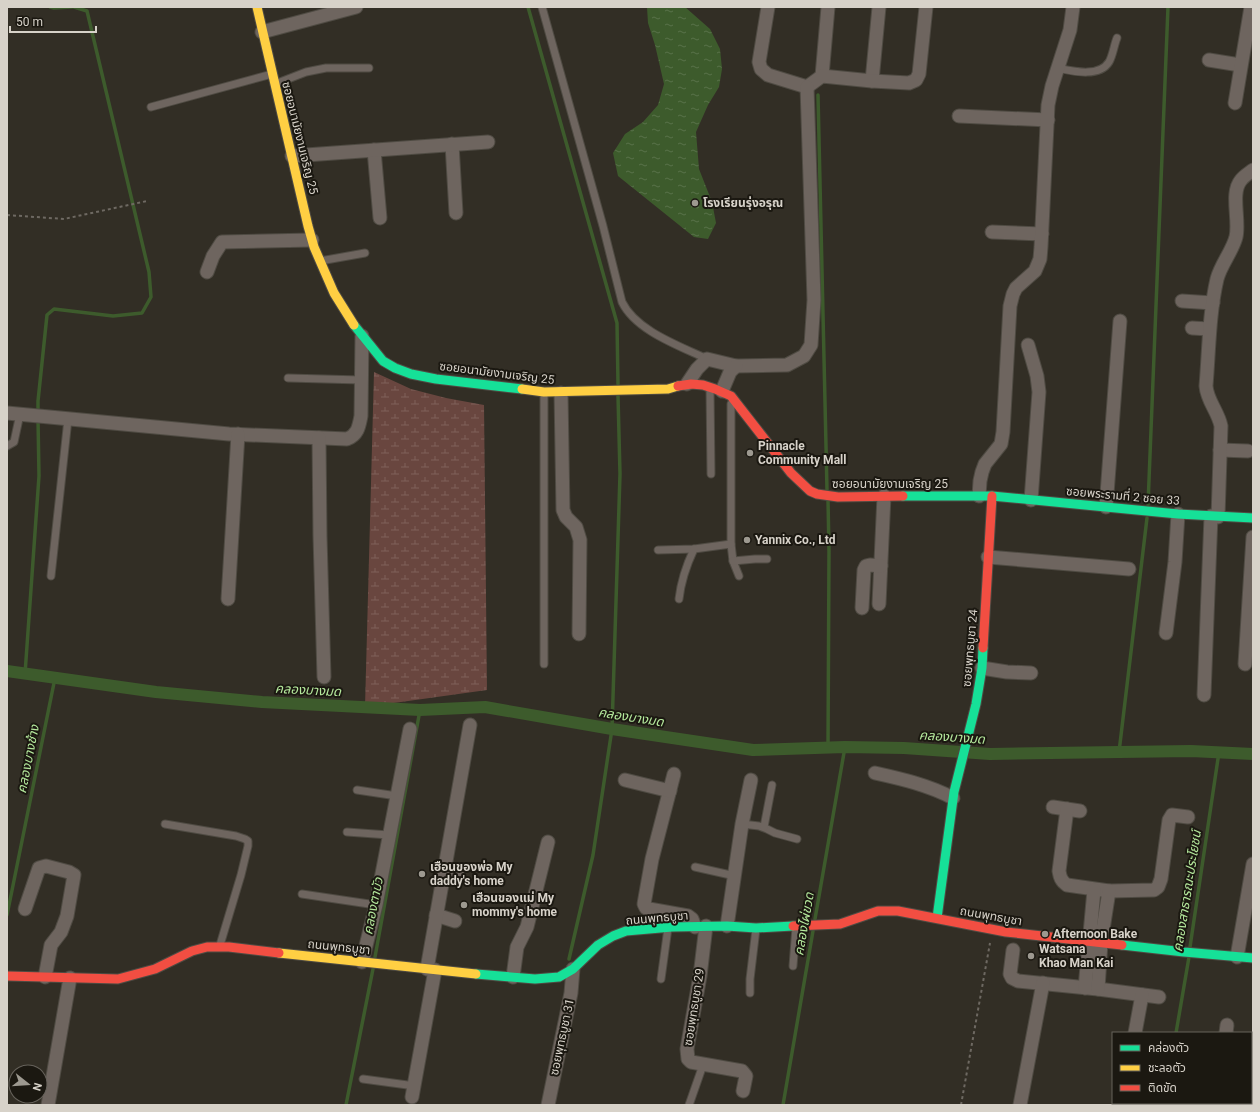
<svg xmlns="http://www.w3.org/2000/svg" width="1260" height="1112" viewBox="0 0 1260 1112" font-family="Roboto,'Noto Sans Thai',sans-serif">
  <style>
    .wetland { fill: url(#wetland-marsh) }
    .water { fill: url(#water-ripples) }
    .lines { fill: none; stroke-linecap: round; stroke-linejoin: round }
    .stream { stroke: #3d5b2c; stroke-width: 3.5 }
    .canal { stroke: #3d5b2c; stroke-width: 12 }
    .lane-casing { stroke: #4f4b43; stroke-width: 9 }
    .street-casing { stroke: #4f4b43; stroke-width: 15 }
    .fast-casing { stroke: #4f4b43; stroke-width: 11 }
    .slow-casing { stroke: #4f4b43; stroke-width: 11 }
    .jam-casing { stroke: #4f4b43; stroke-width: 11 }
    .path { stroke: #6e6962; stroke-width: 2; stroke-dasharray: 3 3; stroke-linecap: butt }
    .lane { stroke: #6e655f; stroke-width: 7 }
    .street { stroke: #6e655f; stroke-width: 13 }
    .fast { stroke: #16e098; stroke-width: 9 }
    .slow { stroke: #ffcf43; stroke-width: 9 }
    .jam { stroke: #f24e42; stroke-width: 9 }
    .poi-dot { fill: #9d9990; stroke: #1b1811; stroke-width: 1.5 }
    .labels { text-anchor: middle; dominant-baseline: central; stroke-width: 4; stroke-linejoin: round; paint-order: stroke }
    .street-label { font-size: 12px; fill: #d7d2c9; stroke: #1b1811 }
    .poi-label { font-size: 12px; font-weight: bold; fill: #d7d2c9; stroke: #1b1811; text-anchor: start }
    .water-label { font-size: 13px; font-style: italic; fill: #b5e99d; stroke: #1b1811 }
  </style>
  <defs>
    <pattern id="wetland-marsh" width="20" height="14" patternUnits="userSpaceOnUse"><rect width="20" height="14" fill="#69463f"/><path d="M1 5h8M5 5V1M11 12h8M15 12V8" fill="none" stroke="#7e6059"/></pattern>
    <pattern id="water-ripples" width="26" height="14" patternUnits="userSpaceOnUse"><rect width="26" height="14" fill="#3d5b2c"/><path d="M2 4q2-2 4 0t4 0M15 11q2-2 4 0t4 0" fill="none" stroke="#587249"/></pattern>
  </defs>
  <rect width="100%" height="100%" fill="#322e25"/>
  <path class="wetland" d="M374 372 411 389 446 398 484 405 487 690 365 707Z"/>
  <path class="water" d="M647 7H685L710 29 720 49 722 69 719 87 708 105 696 132 699 169 712 202 716 223 708 239 694 237 618 176 613 153 625 134 643 122 658 105 664 84 655 45 648 23Z"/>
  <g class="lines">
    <g class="stream">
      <path d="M50 7 54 8 72 7"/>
      <path d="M528 7 617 323 618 384"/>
      <path d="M818 95 827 490"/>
      <path d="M38 413V401L47 315 54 309 113 316 142 313 151 297 149 272 87 11 74 7"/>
      <path d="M828 500 829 551 828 747"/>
      <path d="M1148 505 1168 7"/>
      <path d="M25 674 39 476 38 419"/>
      <path d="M1119 752 1147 518"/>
      <path d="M7 915 55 678"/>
      <path d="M815 919 845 747"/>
      <path d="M1190 947 1219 752"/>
      <path d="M375 957 420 710"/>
      <path d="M569 959 593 855 612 729 620 474 618 396"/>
      <path d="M1176 1033 1189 957"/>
      <path d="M346 1105 373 969"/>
      <path d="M783 1105 813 931"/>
      <path d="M1164 1105V1103"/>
    </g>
    <path class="canal" d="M7 671 156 692 262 702 420 710 485 707 612 729 753 750 845 747 904 748 990 754 1119 752 1191 751 1253 754"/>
    <g class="lane-casing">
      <g id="lane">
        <path d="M542 7 603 226 622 302C636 331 680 346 707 359"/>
        <path d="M1057 68C1072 71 1099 78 1109 62 1113 55 1114 45 1117 38"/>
        <path d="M275 84 306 72 326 68H369"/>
        <path d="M151 107 272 74"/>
        <path d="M320 261 365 253"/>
        <path d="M288 378 361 380"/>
        <path d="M710 388 711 474"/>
        <path d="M731 404V544L733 561 739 576"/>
        <path d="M7 446 14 442 20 414"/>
        <path d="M658 550 694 549 731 544"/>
        <path d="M733 561 755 559H767"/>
        <path d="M51 576 68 419"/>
        <path d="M679 599C681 581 686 566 694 549"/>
        <path d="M544 664V392"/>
        <path d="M357 790 397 796"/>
        <path d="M165 824 236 836 245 839 248 841V846L241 875 220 945"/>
        <path d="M742 824 759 826 767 829 775 833 797 839"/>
        <path d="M764 827 772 785"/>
        <path d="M347 832 389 835"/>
        <path d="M695 867 735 876"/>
        <path d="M443 878 461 875"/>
        <path d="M302 894 376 905"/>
        <path d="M793 966 796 927"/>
        <path d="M661 979 668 928"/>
        <path d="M750 993V979L756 929"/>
        <path d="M363 1079 415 1086"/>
        <path d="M689 1105 703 1065"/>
      </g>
    </g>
    <g class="street-casing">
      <g id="street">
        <path d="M768 7 759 62 761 69 768 75 807 87"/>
        <path d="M262 32 356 7"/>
        <path d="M1209 60 1240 65"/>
        <path d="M822 76 828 7"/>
        <path d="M872 81 879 7"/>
        <path d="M807 87 822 76 872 81 909 83 916 80 919 74 926 7"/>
        <path d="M1235 103 1251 7"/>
        <path d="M959 116 1048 120"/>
        <path d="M452 144 456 213"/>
        <path d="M374 150 380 218"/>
        <path d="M292 156 488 142"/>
        <path d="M992 232 1042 234"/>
        <path d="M207 272 213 256 222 242 312 240"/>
        <path d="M1182 301 1213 303"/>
        <path d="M1192 328 1209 329"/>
        <path d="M1028 345 1037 376 1039 392 1031 500"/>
        <path d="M687 384 697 369 707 359 736 366 787 365 804 356 811 345 814 300 807 87"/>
        <path d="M722 391 730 372 736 366"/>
        <path d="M561 393 563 510 566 517 576 527 580 540 579 634"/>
        <path d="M7 413 229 434 347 439C358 435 359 426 361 416L362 336"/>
        <path d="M319 438 320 536 324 677"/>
        <path d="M1220 450 1248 451"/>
        <path d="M979 496 980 481 982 472 985 464 1001 444 1003 432 1010 306 1013 294 1016 288 1035 271 1040 259 1041 247 1048 105 1052 86 1070 30 1073 7"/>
        <path d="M1106 507 1120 321"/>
        <path d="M1218 517 1221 426C1218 411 1207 401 1206 386 1209 350 1209 314 1217 279 1221 264 1232 252 1236 237 1240 220 1230 193 1241 180 1244 176 1249 173 1253 170"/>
        <path d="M988 557 1129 569"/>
        <path d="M228 599 238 434"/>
        <path d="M879 604 884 496"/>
        <path d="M862 608 864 570 866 566 870 565 881 566"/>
        <path d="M1166 633 1175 562 1178 514"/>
        <path d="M1245 664 1253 537"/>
        <path d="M982 668 1007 672 1031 673"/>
        <path d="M1204 695 1211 516"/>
        <path d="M875 773C902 779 928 785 953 798"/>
        <path d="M674 774 652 859 644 904 646 908 649 909 688 916 692 919 695 927"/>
        <path d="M625 780 670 791"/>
        <path d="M1053 807 1080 811"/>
        <path d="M1067 809 1059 871C1060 877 1061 881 1067 885L1109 891 1154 890 1158 887 1161 879 1169 820 1172 815 1188 817"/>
        <path d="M25 909 39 868 46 866 69 872 74 875 67 916 61 932 51 945 45 977"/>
        <path d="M436 915 455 921"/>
        <path d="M706 926 700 976 687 1049 688 1059 691 1062 742 1071 746 1076 743 1091"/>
        <path d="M727 926 742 824 751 780"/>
        <path d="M1013 950 1010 974 1012 978 1018 981 1098 989 1159 997"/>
        <path d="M1237 957 1253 864"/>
        <path d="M362 962 376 905 410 729"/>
        <path d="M427 969 470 725"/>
        <path d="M513 977 517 947 527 927 548 842"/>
        <path d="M1085 988 1094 890"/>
        <path d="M1098 989 1101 942 1109 891"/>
        <path d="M1135 1033 1142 995"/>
        <path d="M1226 1033 1227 1025"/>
        <path d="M1251 1064H1253"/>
        <path d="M412 1097 435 970"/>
        <path d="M48 1105 70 978"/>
        <path d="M548 1105 571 993 573 969"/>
        <path d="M1020 1105 1043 983"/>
        <path d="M1123 1105V1103"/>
      </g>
    </g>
    <g class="fast-casing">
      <g id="fast">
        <path d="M354 325 383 361 395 368 411 374 436 379 522 389"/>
        <path d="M903 496H992L1178 514 1253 518"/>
        <path d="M937 918 954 792 976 704 982 668 983 648"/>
        <path d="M1122 945 1184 952 1253 958"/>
        <path d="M476 974 535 979 559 977 573 969 598 945 613 936 626 931 672 927 727 926 756 928 793 926"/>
      </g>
    </g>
    <g class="slow-casing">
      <g id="slow">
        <path d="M257 7 308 226 314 247 334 293 354 325"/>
        <path d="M522 389 544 392 668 389 678 386"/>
        <path d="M279 953 476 974"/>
      </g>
    </g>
    <g class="jam-casing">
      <g id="jam">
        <path d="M678 386 691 384 703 385 715 389 731 396 791 473 810 491 817 494 838 497 903 496"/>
        <path d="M983 648 992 496"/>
        <path d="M793 926 840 924 878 911H898L1006 932 1122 945"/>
        <path d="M7 976 118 979 155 969 192 951 207 947H229L279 953"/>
      </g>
    </g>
    <g class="path">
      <path d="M7 215 64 219 147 201"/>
      <path d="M961 1105 990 943"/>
    </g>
    <use href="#lane" class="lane"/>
    <use href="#street" class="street"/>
    <use href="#fast" class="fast"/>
    <use href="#slow" class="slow"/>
    <use href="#jam" class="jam"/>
  </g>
  <g class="poi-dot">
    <circle cx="695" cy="203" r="4"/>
    <circle cx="750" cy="453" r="4"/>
    <circle cx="747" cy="540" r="4"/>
    <circle cx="422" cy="874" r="4"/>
    <circle cx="464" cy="905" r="4"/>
    <circle cx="1045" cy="934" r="4"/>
    <circle cx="1031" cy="956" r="4"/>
  </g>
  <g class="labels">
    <g class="street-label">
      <text transform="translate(300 138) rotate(76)">ซอยอนามัยงามเจริญ 25</text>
      <text transform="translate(497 373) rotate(7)">ซอยอนามัยงามเจริญ 25</text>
      <text x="890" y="484">ซอยอนามัยงามเจริญ 25</text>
      <text transform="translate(1123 496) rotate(5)">ซอยพระรามที่ 2 ซอย 33</text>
      <text transform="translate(970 648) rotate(-85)">ซอยพุทธบูชา 24</text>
      <text transform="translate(991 916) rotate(10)">ถนนพุทธบูชา</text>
      <text transform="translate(657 918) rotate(-5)">ถนนพุทธบูชา</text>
      <text transform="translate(339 947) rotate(6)">ถนนพุทธบูชา</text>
      <text transform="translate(694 1007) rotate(-81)">ซอยพุทธบูชา 29</text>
      <text transform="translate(562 1037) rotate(-78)">ซอยพุทธบูชา 31</text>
    </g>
    <g class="poi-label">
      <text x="703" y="203">โรงเรียนรุ่งอรุณ</text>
      <text x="758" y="446">Pinnacle<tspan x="758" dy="14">Community Mall</tspan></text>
      <text x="755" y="540">Yannix Co., Ltd</text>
      <text x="430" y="867">เฮือนของพ่อ My<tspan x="430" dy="14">daddy's home</tspan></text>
      <text x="472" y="898">เฮือนของแม่ My<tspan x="472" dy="14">mommy's home</tspan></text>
      <text x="1053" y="934">Afternoon Bake</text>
      <text x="1039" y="949">Watsana<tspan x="1039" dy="14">Khao Man Kai</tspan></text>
    </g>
    <g class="water-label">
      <text transform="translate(308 690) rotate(3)">คลองบางมด</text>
      <text transform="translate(631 717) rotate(9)">คลองบางมด</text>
      <text transform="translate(952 737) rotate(4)">คลองบางมด</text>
      <text transform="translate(28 759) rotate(-79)">คลองบางช้าง</text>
      <text transform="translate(1187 891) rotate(-81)">คลองสาธารณะประโยชน์</text>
      <text transform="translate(373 906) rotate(-79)">คลองตาบัว</text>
      <text transform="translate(804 924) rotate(-80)">คลองไผ่ขวด</text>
    </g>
  </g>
  <rect width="1260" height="1112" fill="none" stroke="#d7d2c9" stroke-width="16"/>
  <rect x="1112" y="1032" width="140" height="72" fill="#1b1811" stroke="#66625b"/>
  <rect x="1120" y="1045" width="20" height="6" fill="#16e098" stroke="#66625b"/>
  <text x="1148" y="1052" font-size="12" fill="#d7d2c9">คล่องตัว</text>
  <rect x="1120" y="1065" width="20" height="6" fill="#ffcf43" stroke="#66625b"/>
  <text x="1148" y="1072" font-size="12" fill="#d7d2c9">ชะลอตัว</text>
  <rect x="1120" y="1085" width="20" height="6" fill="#f24e42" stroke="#66625b"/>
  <text x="1148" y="1092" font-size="12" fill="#d7d2c9">ติดขัด</text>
  <g transform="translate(28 1084) rotate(107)"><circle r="19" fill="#1b1811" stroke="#66625b"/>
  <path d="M0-3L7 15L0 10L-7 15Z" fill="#9d9990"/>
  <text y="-6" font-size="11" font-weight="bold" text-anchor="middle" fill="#d7d2c9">N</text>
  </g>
  <path d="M10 26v6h86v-6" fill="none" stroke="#d7d2c9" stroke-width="2"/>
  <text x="16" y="26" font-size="12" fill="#d7d2c9" stroke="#1b1811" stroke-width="3" paint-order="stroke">50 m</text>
</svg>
